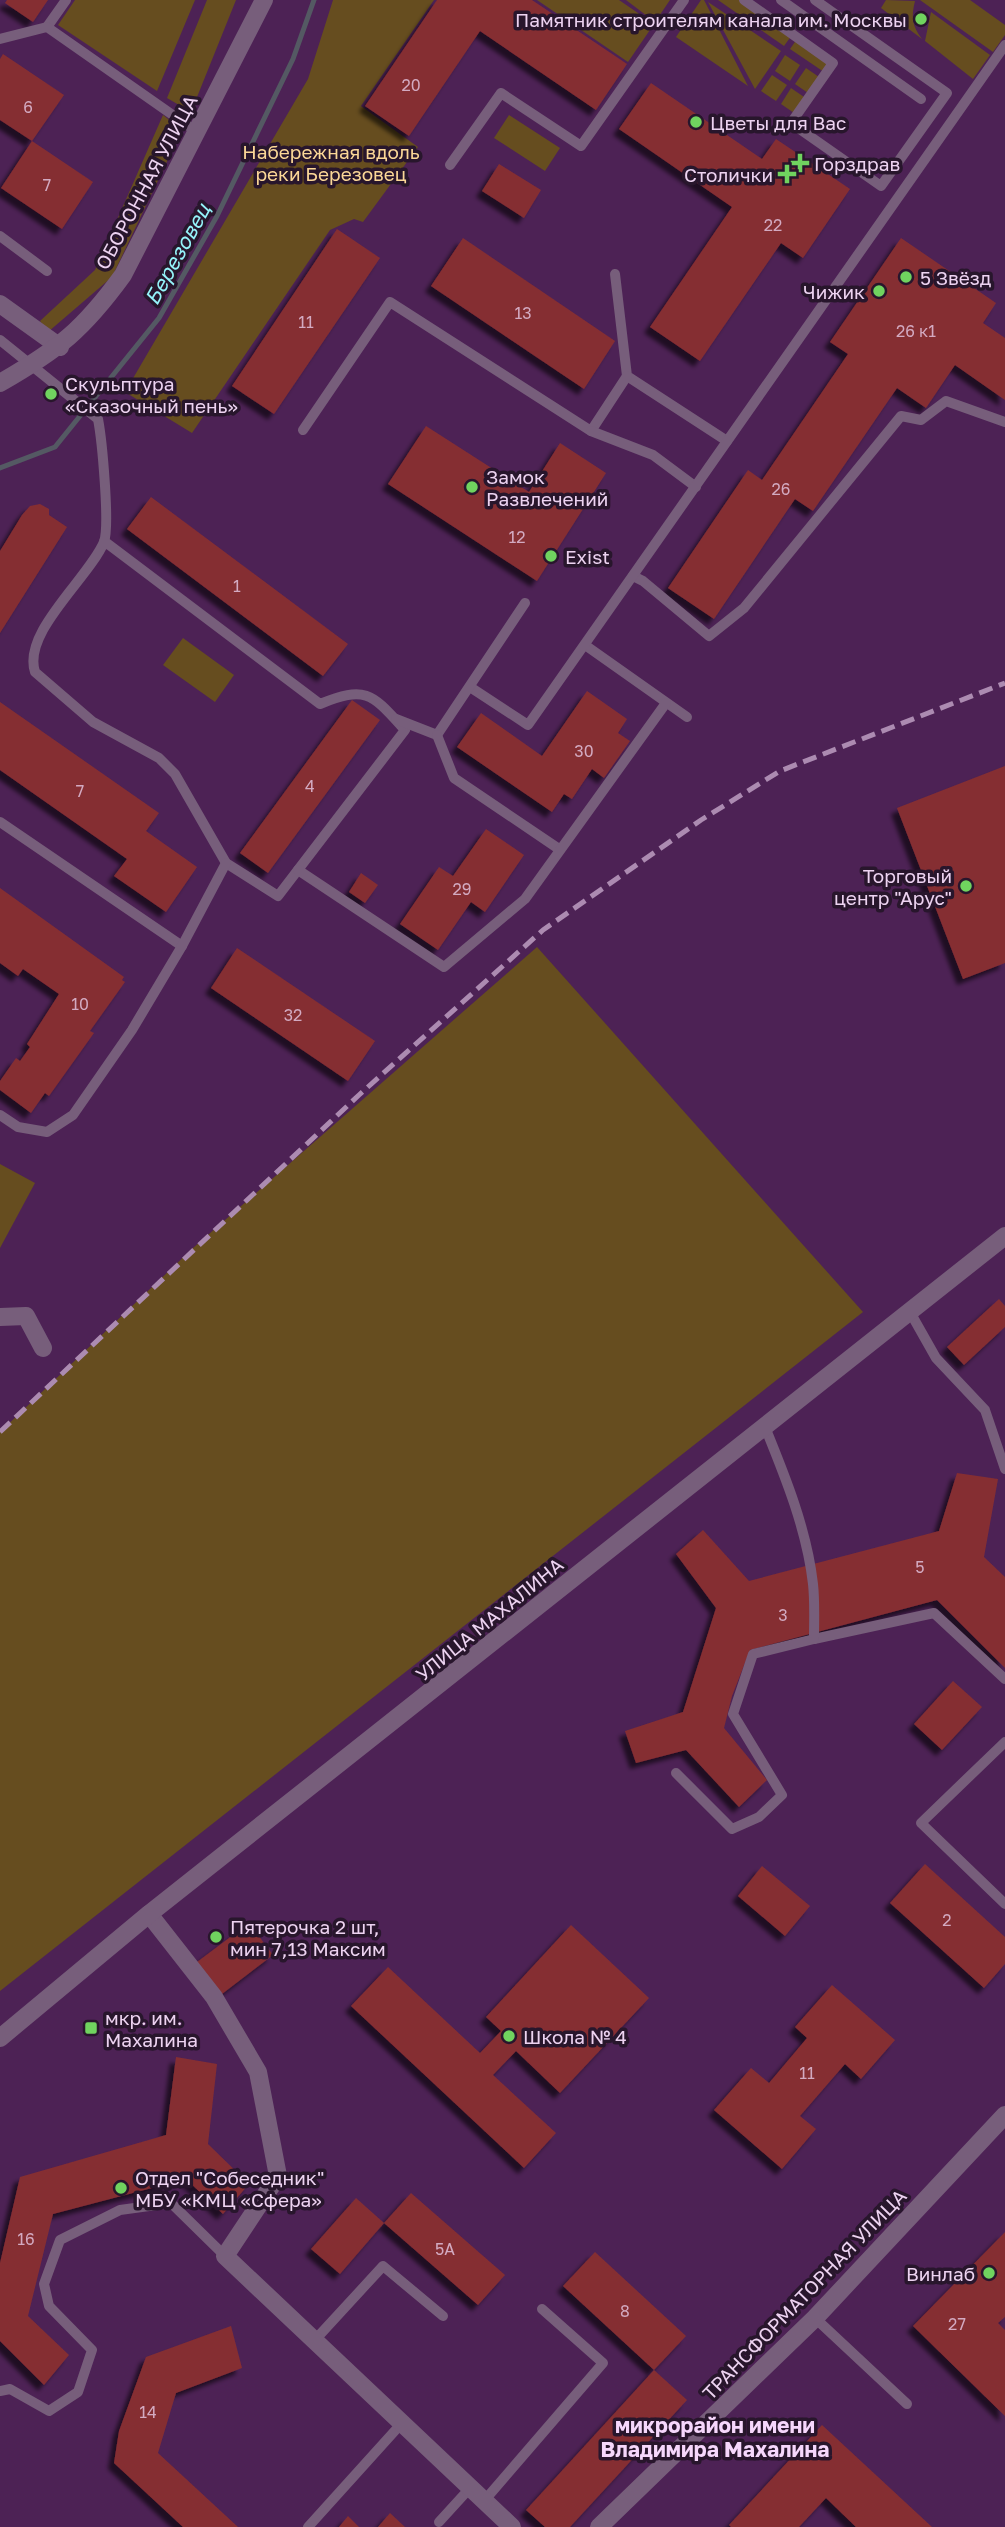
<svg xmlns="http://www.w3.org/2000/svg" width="1005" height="2527" viewBox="0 0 1005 2527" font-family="'Golos Text',sans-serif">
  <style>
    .green { fill: #664d1f }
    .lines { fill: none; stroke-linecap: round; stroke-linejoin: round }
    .stream { stroke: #545963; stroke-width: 5 }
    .building { fill: #852e32; filter: url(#shadow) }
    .service { stroke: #775e7b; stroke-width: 10 }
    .minor { stroke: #775e7b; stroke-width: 18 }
    .tertiary { stroke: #775e7b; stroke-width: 18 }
    .rail { stroke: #ac8bb1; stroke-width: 5; stroke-dasharray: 14 7; stroke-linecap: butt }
    .poi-dot { fill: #70d35f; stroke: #28162c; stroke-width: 2.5 }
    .labels { text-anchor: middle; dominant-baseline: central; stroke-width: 7; stroke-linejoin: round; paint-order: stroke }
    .number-label { font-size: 16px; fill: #d3aac1 }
    .poi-label { font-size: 19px; fill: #edd3f1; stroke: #28162c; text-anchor: start }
    .park-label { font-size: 19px; fill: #fbd797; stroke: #28162c }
    .street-label { font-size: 19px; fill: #edd3f1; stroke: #28162c }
    .water-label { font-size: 21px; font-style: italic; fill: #95f4fa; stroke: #28162c }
    .neighbourhood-label { font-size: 21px; font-weight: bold; fill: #f6d7fc; stroke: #28162c }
  </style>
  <defs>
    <filter id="shadow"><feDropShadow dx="-6" dy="6" stdDeviation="2" flood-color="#0009"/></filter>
  </defs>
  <rect width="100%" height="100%" fill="#4d2255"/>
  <g class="green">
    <path d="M75 0H195L157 91 58 25Z"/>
    <path d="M207 0H236L191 112 167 98Z"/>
    <path d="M333 0H434L361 106 418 147 363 222 354 219 330 230 192 433 125 392 308 79Z"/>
    <path d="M537 0H619L654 24 628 62Z"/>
    <path d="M626 0H670L655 22Z"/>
    <path d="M701 0H704L748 86 676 37Z"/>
    <path d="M718 0H741L792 35 784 46Z"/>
    <path d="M886 0 915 1C911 17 912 26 922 39L881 8Z"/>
    <path d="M920 0H970L1005 25V35L993 52Z"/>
    <path d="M708 2 781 51 755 89Z"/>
    <path d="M931 12 990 55 973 79 925 41Z"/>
    <path d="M797 39 831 62 824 72 790 49Z"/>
    <path d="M785 55 800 65 790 81 775 71Z"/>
    <path d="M806 68 819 77 808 93 795 84Z"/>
    <path d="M772 75 787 85 776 101 761 91Z"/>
    <path d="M791 88 804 97 794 113 781 104Z"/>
    <path d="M163 115 182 130 112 277 48 332 40 321 95 270Z"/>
    <path d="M509 115 560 148 545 171 494 138Z"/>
    <path d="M183 638 234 675 215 702 163 665Z"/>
    <path d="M537 947 863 1312 0 1991V1432L193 1248Z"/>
    <path d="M0 1164 35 1183 0 1248Z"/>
  </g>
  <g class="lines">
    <path class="stream" d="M0 468 55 447 159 318 217 216 293 59 314 0"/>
  </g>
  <g class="building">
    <path d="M7 0H48L33 22 5 3Z"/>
    <path d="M437 0H532L627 64 596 110 480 31 409 136 365 106Z"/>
    <path d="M3 54 64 95 32 141 0 120V59Z"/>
    <path d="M651 83 762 159 776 139 850 189 803 258 781 243 700 361 650 327 732 207 619 129Z"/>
    <path d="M32 141 93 182 62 229 1 188Z"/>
    <path d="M499 164 541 190 524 218 482 191Z"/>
    <path d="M337 229 380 258 274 414 232 386Z"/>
    <path d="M463 238 615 341 584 389 431 286Z"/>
    <path d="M901 238 996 303 983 323 1005 338V400L955 365 926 408 897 388 813 511 795 499 714 619 668 588 748 470 762 480 848 354 830 342Z"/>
    <path d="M426 426 529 492 560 443 606 473 537 581 388 484Z"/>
    <path d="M151 497 348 644 323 676 127 529Z"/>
    <path d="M40 504 49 509V515L67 527 0 633V551L22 515 30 506Z"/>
    <path d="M587 691 627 719 618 733 630 741 604 778 592 769 572 799 564 794 552 812 457 747 481 713 542 756Z"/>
    <path d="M352 700 380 720 268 873 240 853Z"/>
    <path d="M0 702 159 813 146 831 197 867 166 912 114 876 127 859 0 770Z"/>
    <path d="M1005 766V963L963 979 897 808Z"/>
    <path d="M486 829 524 855 485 912 471 902 438 950 400 924 439 867 453 876Z"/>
    <path d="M361 873 378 885 365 903 349 892Z"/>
    <path d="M0 888 124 977 122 980 125 982 90 1031 94 1033 49 1096 45 1093 31 1113 0 1090V1081L16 1058 20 1061 30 1047 27 1044 59 994 23 969 18 976 0 963Z"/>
    <path d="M237 948 375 1041 348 1081 211 988Z"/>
    <path d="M999 1299 1005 1306V1327L964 1365 947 1347Z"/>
    <path d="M957 1473 998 1479 984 1557 1005 1577V1668L937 1600 750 1650 732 1696 724 1728 767 1780 739 1807 686 1750 636 1763 625 1731 683 1712 716 1608 676 1554 703 1530 749 1581 939 1531Z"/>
    <path d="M953 1681 982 1707 942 1750 914 1724Z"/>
    <path d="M925 1864 1005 1937V1964L984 1988 890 1903Z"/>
    <path d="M762 1866 810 1906 785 1936 738 1896Z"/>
    <path d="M249 1923 273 1955 222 1994 197 1962Z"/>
    <path d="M571 1925 649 1998 560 2093 516 2051 493 2075 556 2133 524 2168 351 2006 388 1967 480 2053 501 2031 486 2017Z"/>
    <path d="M832 1985 895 2040 861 2079 845 2064 800 2116 816 2129 782 2169 714 2110 751 2068 769 2083 807 2038 795 2027Z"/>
    <path d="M176 2057 217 2064 208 2144 249 2184 223 2214 186 2179 53 2214 28 2316 69 2355 44 2385 0 2341V2263L20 2177 166 2135Z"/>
    <path d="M411 2193 505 2275 478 2305 384 2223Z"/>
    <path d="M356 2198 384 2223 340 2274 311 2249Z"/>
    <path d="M1005 2232V2317L998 2323 1005 2330V2416L913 2326Z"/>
    <path d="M595 2252 686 2336 654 2370 563 2286Z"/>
    <path d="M231 2326 242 2368 176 2393 158 2453 238 2527H183L114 2463 119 2431 146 2357Z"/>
    <path d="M654 2370 687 2400 570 2527H545L526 2510Z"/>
    <path d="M822 2425 932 2527H856L826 2498 799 2527H731L729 2525Z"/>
    <path d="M390 2513 405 2527H378Z"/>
    <path d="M348 2516 359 2527H339Z"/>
  </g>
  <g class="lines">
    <g class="service">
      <path d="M744 0 833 63 791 123 881 186 947 93 815 0"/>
      <path d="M781 0 921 99"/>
      <path d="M47 27 66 0"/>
      <path d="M0 39 47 27 197 132"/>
      <path d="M450 165 501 93 581 146 684 0"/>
      <path d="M0 236 47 271"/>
      <path d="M615 274 627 376 727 441"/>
      <path d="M0 340 98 419C102 440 110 525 104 542 89 578 22 632 35 672L93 722 159 758 175 774 226 863 278 896 405 730C372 694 367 685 320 704L104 541"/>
      <path d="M303 430 390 302 591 431 627 376"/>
      <path d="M591 431 653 455 696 487"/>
      <path d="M633 576 643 581 709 636 744 608 901 416 921 420 946 401 1005 422"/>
      <path d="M585 645 687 717"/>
      <path d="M470 687 528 725 1005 45"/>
      <path d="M396 719 437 735 525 603"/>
      <path d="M437 735 454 778 559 849"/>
      <path d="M0 822 182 946"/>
      <path d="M298 870 444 967 525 899 666 703"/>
      <path d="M0 1115 18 1127 47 1132 73 1115 132 1030 182 946 226 863"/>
      <path d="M910 1312 936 1358 985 1410 1005 1469"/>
      <path d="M814 1639 934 1613 1005 1679"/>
      <path d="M1005 1742 921 1823 1005 1904"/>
      <path d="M676 1773 732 1829 759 1817 782 1795 733 1714 753 1654 814 1639C814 1621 815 1602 813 1584 807 1530 785 1476 765 1427"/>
      <path d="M815 2318 907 2404"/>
      <path d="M314 2341 383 2266 443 2316"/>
      <path d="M0 2391 10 2389 49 2411 78 2392 92 2350 49 2306 44 2284 60 2240 120 2210 171 2203 225 2256"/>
      <path d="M484 2501 603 2363 542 2309"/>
      <path d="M439 2522 470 2488"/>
      <path d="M308 2527 401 2424"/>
    </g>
    <g class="minor">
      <path d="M0 304 60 347"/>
      <path d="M0 1317 26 1316 43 1348"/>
      <path d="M149 1914 214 1997 258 2072 278 2176 225 2256 512 2527"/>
      <path d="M599 2527 815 2318 1005 2115"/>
    </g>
    <g class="tertiary">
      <path d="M0 383C59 349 83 330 123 275L264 0"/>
      <path d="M0 2038 149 1914 1005 1236"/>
    </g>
    <path class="rail" d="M0 1432 359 1095 543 930 701 820 780 771 1005 683"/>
  </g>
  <g class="poi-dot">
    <circle cx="921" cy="19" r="7"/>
    <circle cx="696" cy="122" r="7"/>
    <path d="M796.5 152.5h7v7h7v7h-7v7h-7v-7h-7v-7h7z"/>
    <path d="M783.5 163.5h7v7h7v7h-7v7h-7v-7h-7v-7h7z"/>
    <circle cx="906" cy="277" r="7"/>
    <circle cx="879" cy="291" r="7"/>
    <circle cx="51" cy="394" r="7"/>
    <circle cx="472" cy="487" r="7"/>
    <circle cx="551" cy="556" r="7"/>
    <circle cx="966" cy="886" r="7"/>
    <circle cx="216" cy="1937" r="7"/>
    <rect x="84" y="2021" width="14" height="14" rx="3.5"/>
    <circle cx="509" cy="2036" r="7"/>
    <circle cx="121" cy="2188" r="7"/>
    <circle cx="989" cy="2273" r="7"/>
  </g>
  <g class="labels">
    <g class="number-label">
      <text x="411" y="85">20</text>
      <text x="28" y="107">6</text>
      <text x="47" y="185">7</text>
      <text x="773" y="225">22</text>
      <text x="523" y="313">13</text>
      <text x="306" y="322">11</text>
      <text x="916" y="331">26 к1</text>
      <text x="781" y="489">26</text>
      <text x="517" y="537">12</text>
      <text x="237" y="586">1</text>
      <text x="584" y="751">30</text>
      <text x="310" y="786">4</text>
      <text x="80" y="791">7</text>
      <text x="462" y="889">29</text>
      <text x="80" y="1004">10</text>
      <text x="293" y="1015">32</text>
      <text x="920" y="1567">5</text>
      <text x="783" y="1615">3</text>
      <text x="947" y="1920">2</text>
      <text x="807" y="2073">11</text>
      <text x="26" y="2239">16</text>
      <text x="445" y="2249">5А</text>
      <text x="625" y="2311">8</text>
      <text x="957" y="2324">27</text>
      <text x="148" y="2412">14</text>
    </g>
    <g class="poi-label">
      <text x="907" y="19" text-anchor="end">Памятник строителям канала им. Москвы</text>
      <text x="710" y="122">Цветы для Вас</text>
      <text x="814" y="163">Горздрав</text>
      <text x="773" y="174" text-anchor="end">Столички</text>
      <text x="920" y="277">5 Звёзд</text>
      <text x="865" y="291" text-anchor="end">Чижик</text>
      <text x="65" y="383">Скульптура<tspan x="65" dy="22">«Сказочный пень»</tspan></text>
      <text x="486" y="476">Замок<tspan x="486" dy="22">Развлечений</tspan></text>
      <text x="565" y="556">Exist</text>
      <text x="952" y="875" text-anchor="end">Торговый<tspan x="952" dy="22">центр "Арус"</tspan></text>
      <text x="230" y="1926">Пятерочка 2 шт,<tspan x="230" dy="22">мин 7,13 Максим</tspan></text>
      <text x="105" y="2017">мкр. им.<tspan x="105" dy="22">Махалина</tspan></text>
      <text x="523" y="2036">Школа № 4</text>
      <text x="135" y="2177">Отдел "Собеседник"<tspan x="135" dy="22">МБУ «КМЦ «Сфера»</tspan></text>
      <text x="975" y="2273" text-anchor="end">Винлаб</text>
    </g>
    <g class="park-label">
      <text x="331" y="151">Набережная вдоль<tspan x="331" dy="22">реки Березовец</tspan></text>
    </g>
    <g class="street-label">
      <text transform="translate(146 182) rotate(-62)">ОБОРОННАЯ УЛИЦА</text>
      <text transform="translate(489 1619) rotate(-39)">УЛИЦА МАХАЛИНА</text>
      <text transform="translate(804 2294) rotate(-46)">ТРАНСФОРМАТОРНАЯ УЛИЦА</text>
    </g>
    <g class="water-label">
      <text transform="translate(177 254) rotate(-61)">Березовец</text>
    </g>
    <g class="neighbourhood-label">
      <text x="715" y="2425">микрорайон имени<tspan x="715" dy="24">Владимира Махалина</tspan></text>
    </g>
  </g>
</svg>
